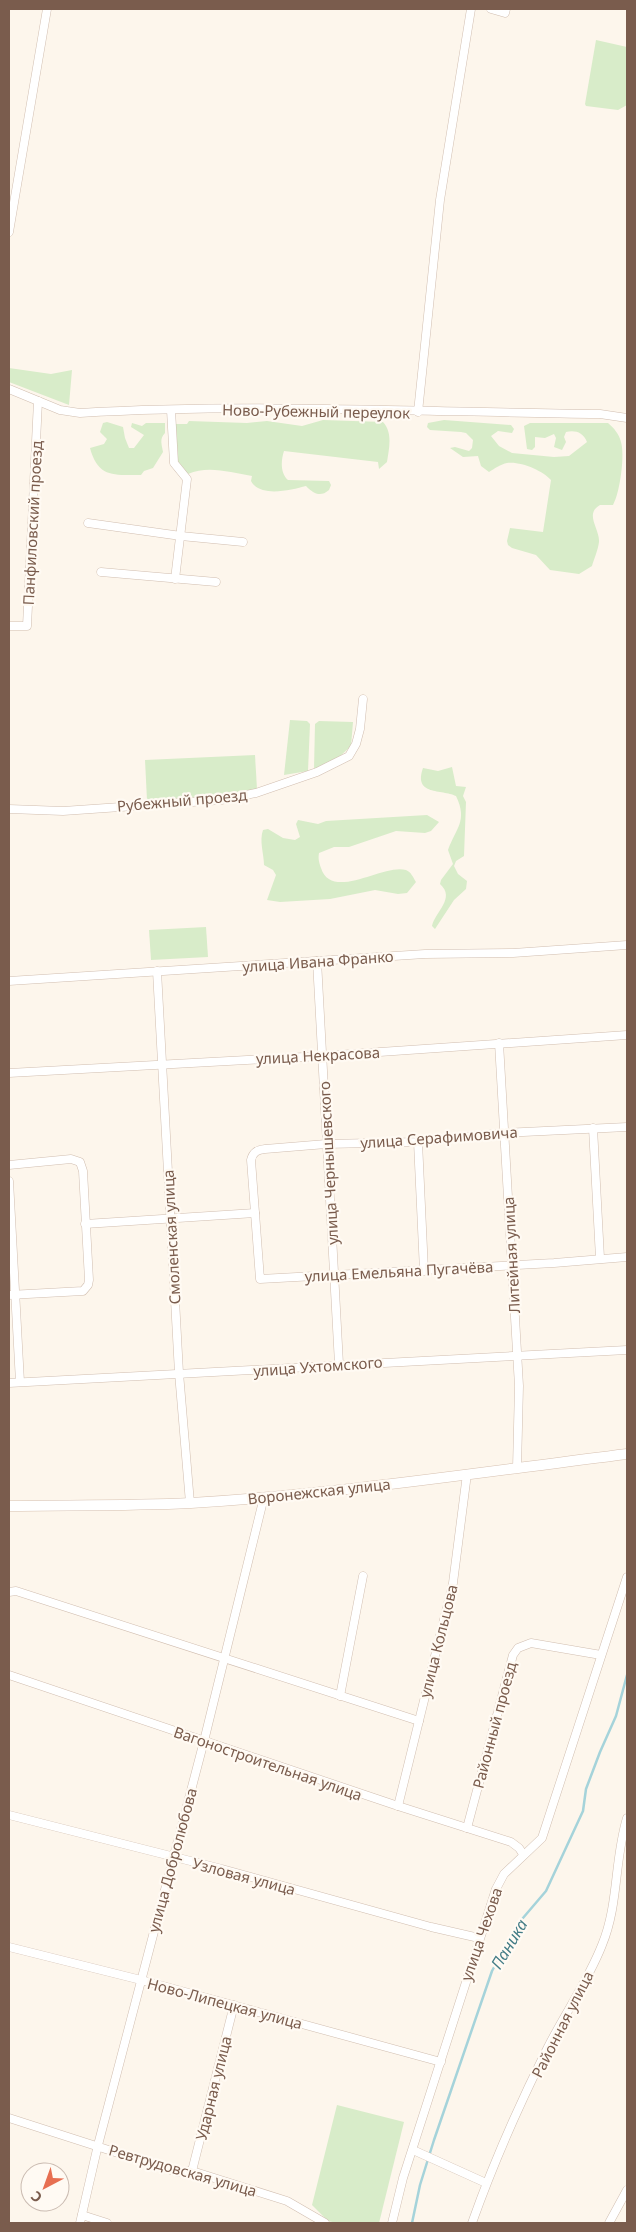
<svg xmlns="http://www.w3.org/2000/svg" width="636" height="2232" viewBox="0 0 636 2232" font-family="'Noto Sans',sans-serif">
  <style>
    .green { fill: #d8ecc9 }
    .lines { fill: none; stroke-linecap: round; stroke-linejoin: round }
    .stream { stroke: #a5d3da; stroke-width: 2.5 }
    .street-casing { stroke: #d1beb0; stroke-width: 9 }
    .secondary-casing { stroke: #d6c0b0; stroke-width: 11 }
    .street { stroke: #fff; stroke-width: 8 }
    .secondary { stroke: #fff; stroke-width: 10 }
    .labels { text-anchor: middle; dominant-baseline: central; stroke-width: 4.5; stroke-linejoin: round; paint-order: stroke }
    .street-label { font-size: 15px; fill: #7a5c4d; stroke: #fffaf3 }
    .water-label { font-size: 16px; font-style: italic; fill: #437c86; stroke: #fffaf3 }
  </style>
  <rect width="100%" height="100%" fill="#fdf6ec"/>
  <g class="green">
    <path d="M596 40 627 47V105L618 110 586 106 585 104Z"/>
    <path d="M9 368 51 374 72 370 69 405 9 382Z"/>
    <path d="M323 420 383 422C393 433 389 448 387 462L379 469 378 462 284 451C281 460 280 473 288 480L329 481 331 485 329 490C320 498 313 493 306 486 291 490 260 498 251 481L252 476C231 473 209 465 188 474L176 461 175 424H187L189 421 247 423 267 421 302 426Z"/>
    <path d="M444 420 511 425 514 429 512 433 498 431 491 436 499 446 512 453 554 457 569 456 587 442C583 432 575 430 566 432L564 437 566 442 562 450 554 447 556 438 554 434 545 438 535 437V447L532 450 527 449 524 426 530 423H608C614 428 619 434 621 442 625 455 620 493 613 505H600C584 514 600 529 599 542 598 550 594 559 592 566L579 574 550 570 536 555 512 548 508 545 507 541 510 528 543 532 551 480C543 471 521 461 507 463 501 464 494 469 489 472L481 466 478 456 463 457 450 448 455 447 469 451 472 448 473 440 466 433 461 432 430 430 427 427 428 423Z"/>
    <path d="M107 422 123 427 125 438 129 448H134L144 435 131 427 132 423 142 426 146 423H165V433C159 439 162 445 163 452L153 468 144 471 141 475C114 475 98 478 90 448L104 444 107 439 100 432 103 423Z"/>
    <path d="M290 720 307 721 310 724 308 771 284 775Z"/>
    <path d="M319 721 353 722 351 746 337 759 314 769 315 724Z"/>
    <path d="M255 755 257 789 215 796 147 800 145 760Z"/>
    <path d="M452 767 456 786 466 787 463 796 466 802 464 856 456 861 454 866 458 874 467 881 466 889 454 900 435 929 432 926C435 912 456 898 440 884L441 880 453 864 448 850C456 828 468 821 456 796 442 789 413 796 423 768L438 771Z"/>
    <path d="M427 815 439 822 431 831 425 833 396 831 349 847H334L319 853C318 859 319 862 321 868 332 902 384 863 406 870 411 872 413 877 416 882L407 893 398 894 375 890 330 899 280 902 267 900 276 875 273 870 264 865C264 854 259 841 263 830L268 829 283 838 295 840 300 837 296 824 298 820 318 824 326 821Z"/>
    <path d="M206 927 208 957 151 960 149 930Z"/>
    <path d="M337 2105 404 2122 379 2223H337L328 2221 312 2205Z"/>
  </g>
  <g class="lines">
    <path class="stream" d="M412 2223 420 2185 434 2140 492 1971 517 1925 546 1891 583 1811 586 1789 600 1752 616 1716 627 1675"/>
    <g class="street-casing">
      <g id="street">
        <path d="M491 9 505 13 506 9"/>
        <path d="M9 232 47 9"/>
        <path d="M9 389 60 410 80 413C253 403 427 412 600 414L627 418"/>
        <path d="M171 410 174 463 187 479 175 579"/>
        <path d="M418 412 440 200 471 9"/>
        <path d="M88 523 181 536 243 542"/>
        <path d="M101 572 216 582"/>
        <path d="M9 626H27L38 401"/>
        <path d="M9 809 63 811 221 800 256 793 317 772 349 756 356 744 360 729 363 699"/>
        <path d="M317 961 339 1364"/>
        <path d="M157 971 179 1373 190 1503"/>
        <path d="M9 981 425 954 513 953 627 945"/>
        <path d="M499 1043 519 1386 517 1468"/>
        <path d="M9 1073 322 1056 627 1035"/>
        <path d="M627 1127 503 1133 418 1142 326 1144 265 1149C257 1150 253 1152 251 1160L260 1279 554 1263 627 1257"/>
        <path d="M593 1128 600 1258"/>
        <path d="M418 1142 424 1271"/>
        <path d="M9 1165 71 1159 80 1162 83 1171 89 1280 88 1285 83 1291 9 1295"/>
        <path d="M9 1181 20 1382"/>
        <path d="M85 1224 255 1213"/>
        <path d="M9 1383 627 1350"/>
        <path d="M9 1592 16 1591 419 1721"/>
        <path d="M9 1675 398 1806 511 1842 519 1848 523 1854"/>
        <path d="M340 1696 363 1576"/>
        <path d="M398 1806 453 1583 467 1474"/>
        <path d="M9 1815 222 1869 431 1927 479 1938"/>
        <path d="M467 1828 513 1655 518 1648 531 1643 601 1655"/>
        <path d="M9 1947 141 1980 441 2062"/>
        <path d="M9 2118 177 2172 192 2171 287 2201 325 2223"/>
        <path d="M413 2150 486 2183"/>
        <path d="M192 2171 234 2005"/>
        <path d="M82 2215 107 2223"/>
        <path d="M80 2223 98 2145 204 1741 264 1497"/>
        <path d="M392 2223 403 2178 496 1889 504 1874 542 1838 627 1577"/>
        <path d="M472 2223C493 2164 519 2105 547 2049 565 2013 588 1981 602 1945 619 1904 614 1860 627 1818"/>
        <path d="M609 2223 627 2190"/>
      </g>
    </g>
    <g class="secondary-casing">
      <path id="secondary" d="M9 1506C69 1505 130 1506 191 1503 337 1494 482 1472 627 1454"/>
    </g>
    <use href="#street" class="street"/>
    <use href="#secondary" class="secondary"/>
  </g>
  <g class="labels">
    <g class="street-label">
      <text transform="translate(316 411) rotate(1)">Ново-Рубежный переулок</text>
      <text transform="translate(32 523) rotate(-87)">Панфиловский проезд</text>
      <text transform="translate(182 800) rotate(-5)">Рубежный проезд</text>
      <text transform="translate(318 961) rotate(-4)">улица Ивана Франко</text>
      <text transform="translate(318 1055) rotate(-3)">улица Некрасова</text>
      <text transform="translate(439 1137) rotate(-4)">улица Серафимовича</text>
      <text transform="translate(328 1163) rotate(-93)">улица Чернышевского</text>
      <text transform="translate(171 1237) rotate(-93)">Смоленская улица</text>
      <text transform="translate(511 1255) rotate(-93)">Литейная улица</text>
      <text transform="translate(399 1271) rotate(-3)">улица Емельяна Пугачёва</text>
      <text transform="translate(318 1366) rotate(-4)">улица Ухтомского</text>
      <text transform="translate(319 1491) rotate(-6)">Воронежская улица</text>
      <text transform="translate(438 1641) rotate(-76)">улица Кольцова</text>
      <text transform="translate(494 1725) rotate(-75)">Районный проезд</text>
      <text transform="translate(268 1763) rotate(19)">Вагоностроительная улица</text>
      <text transform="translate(172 1860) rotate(-75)">улица Добролюбова</text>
      <text transform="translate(244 1876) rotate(15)">Узловая улица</text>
      <text transform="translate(481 1934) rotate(-71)">улица Чехова</text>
      <text transform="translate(225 2003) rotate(15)">Ново-Липецкая улица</text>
      <text transform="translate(562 2024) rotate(-63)">Районная улица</text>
      <text transform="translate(213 2088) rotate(-76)">Ударная улица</text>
      <text transform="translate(183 2170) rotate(16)">Ревтрудовская улица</text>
    </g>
    <g class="water-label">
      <text transform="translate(509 1944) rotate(-59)">Паника</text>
    </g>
  </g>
  <rect width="636" height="2232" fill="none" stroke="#7a5c4d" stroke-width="20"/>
  <g transform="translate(45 2187) rotate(221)"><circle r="24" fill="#fffaf3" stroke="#cabbb1"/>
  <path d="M0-4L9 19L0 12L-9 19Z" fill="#e76f51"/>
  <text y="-8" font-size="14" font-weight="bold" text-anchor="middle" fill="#7a5c4d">С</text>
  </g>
</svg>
